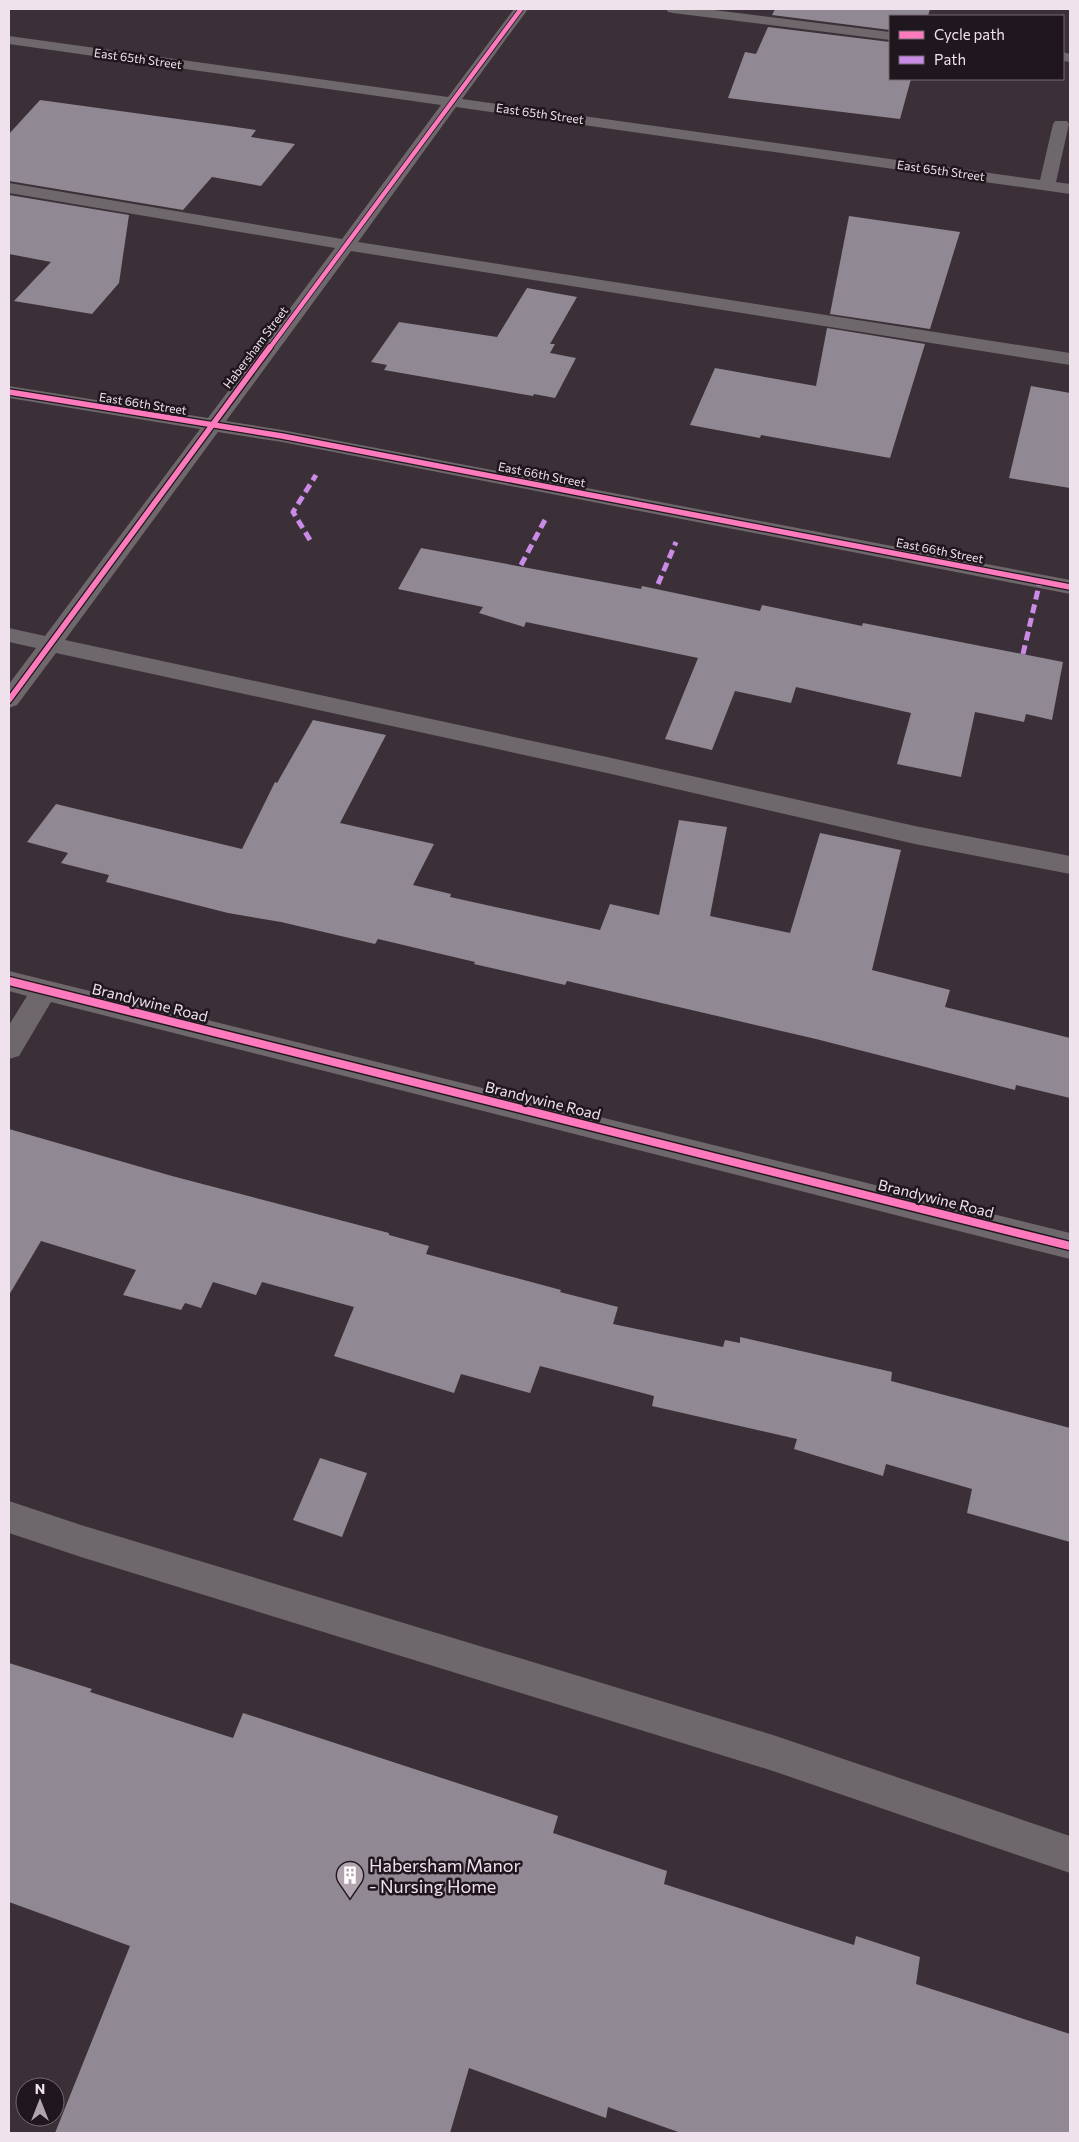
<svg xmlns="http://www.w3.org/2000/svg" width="1079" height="2142" viewBox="0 0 1079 2142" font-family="Commissioner,sans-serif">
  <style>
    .building { fill: #908892 }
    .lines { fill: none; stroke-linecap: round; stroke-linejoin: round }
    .minor { fill: #6e676b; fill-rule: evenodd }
    .quiet { stroke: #ca8be6; stroke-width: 5; stroke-dasharray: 9 5; stroke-linecap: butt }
    .cycleway-far2-casing { stroke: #20171e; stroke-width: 6 }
    .cycleway-far1-casing { stroke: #20171e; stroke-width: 8 }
    .cycleway-casing { stroke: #20171e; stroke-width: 11 }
    .cycleway-far2 { stroke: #fd7abc; stroke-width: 4.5 }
    .cycleway-far1 { stroke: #fd7abc; stroke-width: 5.5 }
    .cycleway { stroke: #fd7abc; stroke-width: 8 }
    .labels { text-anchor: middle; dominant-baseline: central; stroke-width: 5; stroke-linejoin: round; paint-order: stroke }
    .far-street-label { font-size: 12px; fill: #f0e2ed; stroke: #20171e }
    .street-label { font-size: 15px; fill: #f0e2ed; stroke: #20171e }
    .near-poi-label { font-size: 18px; fill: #f0e2ed; stroke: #20171e; text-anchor: start }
  </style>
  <rect width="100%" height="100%" fill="#3b3038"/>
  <g class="building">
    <path d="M775 9H930L928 16H890V30L772 15Z"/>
    <path d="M768 27 890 42V79H911L900 119 728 98 745 52 756 54Z"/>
    <path d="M40 100 229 126 256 130 251 137 295 144 261 186 212 177 183 210 9 181V134Z"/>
    <path d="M9 195 129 215 119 283 92 314 14 301 51 262 9 254Z"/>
    <path d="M849 216 960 232 930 329 830 314Z"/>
    <path d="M527 288 577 297 550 344H555L550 353 576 358 555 398 534 394 533 396 384 370 387 365 371 362 399 322 497 337Z"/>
    <path d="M827 328 925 344 890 458 761 435 760 438 690 425 715 368 816 386Z"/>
    <path d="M1031 386 1070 393V488L1009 478Z"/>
    <path d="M421 548 641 589 642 586 760 611 762 605 862 626 863 623 1063 662 1052 720 1026 714 1024 722 975 712 961 777 897 764 911 713 796 687 791 703 735 691 712 750 665 739 698 658 526 622 524 627 479 613 483 607 398 589Z"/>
    <path d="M313 720 386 735 340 823 434 844 413 885 451 894 450 897 600 930 610 904 659 915 679 820 727 827 710 916 790 933 820 833 901 850 872 970 950 990 945 1007 1070 1038V1098L1016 1085 1015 1090 816 1039 567 981 565 985 474 964 475 962 378 939 375 944 281 922 228 913 106 882 109 875 61 863 68 853 27 842 56 804 242 849 275 782 277 783Z"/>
    <path d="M9 1129 172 1176 389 1233V1235L429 1246 426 1254 561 1290 560 1292 618 1307 613 1324 723 1347 725 1340 740 1343V1337L892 1372 891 1381 1070 1428V1542L967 1513 972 1489 886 1464 883 1476 794 1449 797 1439 652 1406 654 1396 540 1366 530 1393 461 1374 454 1393 334 1356 354 1307 262 1282 256 1295 213 1282 201 1308 185 1303 181 1310 123 1295 136 1270 41 1241 9 1295Z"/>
    <path d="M320 1458 367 1473 342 1537 293 1520Z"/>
    <path d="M9 1663 92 1689 90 1692 233 1738 243 1713 558 1816 553 1833 667 1871 664 1884 854 1945 856 1936 920 1957 916 1984 1070 2034V2133H681L608 2107 606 2118 469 2068 450 2133H55L130 1946 9 1902Z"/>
  </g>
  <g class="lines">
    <g class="minor">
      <path d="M514 9H528L462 99 1040 180 1053 124 1055 121H1067L1069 124 1056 182 1070 184V194L456 107 358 242 1070 353V365L351 251 226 421 282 430 1070 580V594L282 442 218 432 65 640 607 757 915 826 1070 856V874L915 844 607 773 56 653 17 705 9 708V684L36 648 9 642V628L45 636 200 429 9 398V386L208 418 335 248 9 193V183L342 239 441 105 9 44V36L448 97Z"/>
      <path d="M666 9H706L890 32V40L673 13 668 12Z"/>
      <path d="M1063 52 1070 54V62L1063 61Z"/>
      <path d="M9 971 1070 1233V1259L51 1002 19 1056 9 1059V1025L27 996 9 991Z"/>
      <path d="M9 1501 81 1525 773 1735 1070 1836V1873L773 1771 81 1557 9 1533Z"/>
    </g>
    <g class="quiet">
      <path d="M310 540 293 512 316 475"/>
      <path d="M521 565 546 518"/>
      <path d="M658 584 676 542"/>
      <path d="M1023 654 1040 581"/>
    </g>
    <g class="cycleway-far2-casing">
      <path id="cycleway-far2" d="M269 349 521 9"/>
    </g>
    <g class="cycleway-far1-casing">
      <g id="cycleway-far1">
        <path d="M9 392 282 436 1070 587"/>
        <path d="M9 700 270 347"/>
      </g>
    </g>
    <g class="cycleway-casing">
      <path id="cycleway" d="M9 981 1070 1246"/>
    </g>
    <use href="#cycleway-far2" class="cycleway-far2"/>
    <use href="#cycleway-far1" class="cycleway-far1"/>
    <use href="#cycleway" class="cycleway"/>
  </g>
  <defs>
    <g id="building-pin" transform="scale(1.4375)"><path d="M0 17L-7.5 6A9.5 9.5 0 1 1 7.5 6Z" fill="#b1a4ae" stroke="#20171e"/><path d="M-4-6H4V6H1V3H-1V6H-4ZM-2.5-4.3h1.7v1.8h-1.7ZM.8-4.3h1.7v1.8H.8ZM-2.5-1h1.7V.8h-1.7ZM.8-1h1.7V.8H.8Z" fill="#fff"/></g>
  </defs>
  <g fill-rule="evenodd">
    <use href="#building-pin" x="350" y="1875"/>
  </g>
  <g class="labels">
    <g class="far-street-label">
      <text transform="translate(138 58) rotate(8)">East 65th Street</text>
      <text transform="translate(540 113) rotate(8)">East 65th Street</text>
      <text transform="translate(941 170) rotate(8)">East 65th Street</text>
      <text transform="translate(255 347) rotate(-53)">Habersham Street</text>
      <text transform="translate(143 403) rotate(9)">East 66th Street</text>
      <text transform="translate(542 474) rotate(11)">East 66th Street</text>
      <text transform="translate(940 550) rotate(11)">East 66th Street</text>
    </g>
    <g class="street-label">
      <text transform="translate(150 1002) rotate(14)">Brandywine Road</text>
      <text transform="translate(543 1100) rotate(14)">Brandywine Road</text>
      <text transform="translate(936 1198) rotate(14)">Brandywine Road</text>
    </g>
    <g class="near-poi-label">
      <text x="369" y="1865">Habersham Manor<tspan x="369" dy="21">- Nursing Home</tspan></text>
    </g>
  </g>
  <rect width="1079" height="2142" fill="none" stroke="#f0e2ed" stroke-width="20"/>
  <rect x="889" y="15" width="175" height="65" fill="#20171e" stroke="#736871"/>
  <rect x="899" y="31" width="25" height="8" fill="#fd7abc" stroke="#736871"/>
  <text x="934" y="40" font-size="15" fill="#f0e2ed">Cycle path</text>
  <rect x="899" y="56" width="25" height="8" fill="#ca8be6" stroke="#736871"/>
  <text x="934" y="65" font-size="15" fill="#f0e2ed">Path</text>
  <g transform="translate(40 2102)"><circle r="24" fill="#20171e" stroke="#736871"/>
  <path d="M0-4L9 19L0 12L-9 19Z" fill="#b1a4ae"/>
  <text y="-8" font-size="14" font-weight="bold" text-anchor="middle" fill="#f0e2ed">N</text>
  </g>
</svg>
